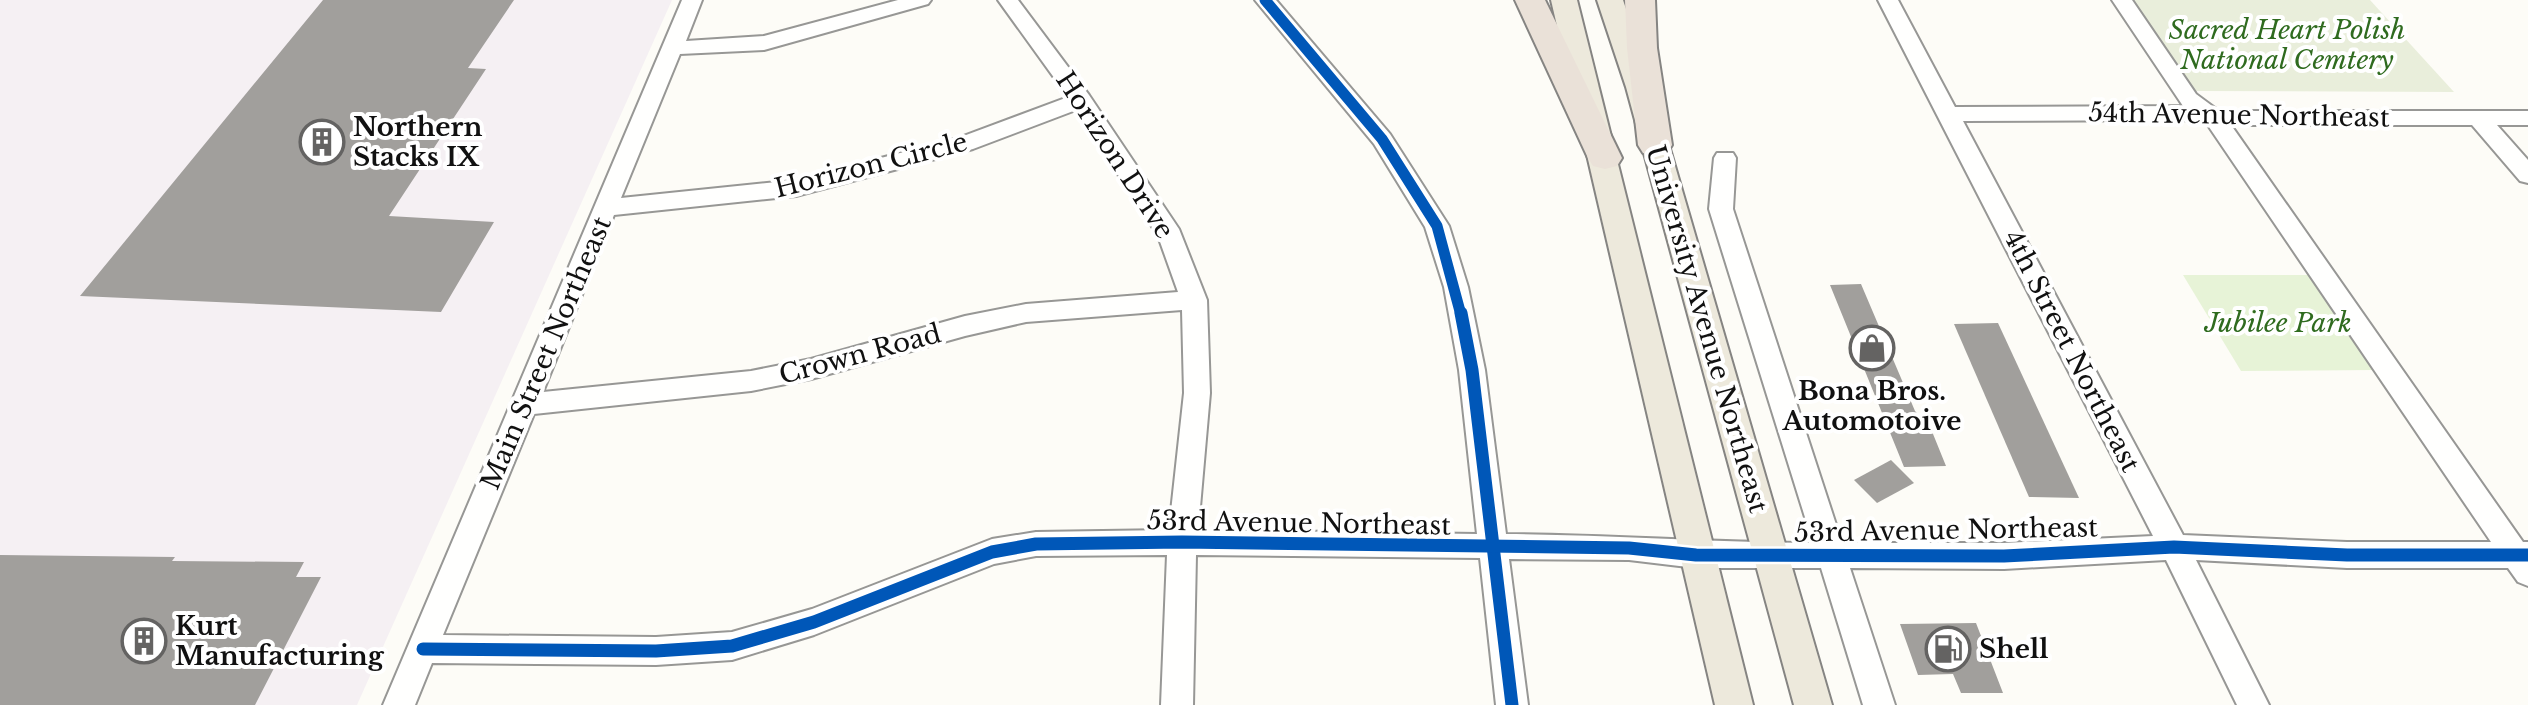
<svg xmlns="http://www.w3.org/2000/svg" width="2528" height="705" viewBox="0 0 2528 705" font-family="'Libre Baskerville',serif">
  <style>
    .industrial { fill: #f5f0f3 }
    .green { fill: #e7f3d7 }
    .cemetery { fill: #e9eedb }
    .building { fill: #a19f9c }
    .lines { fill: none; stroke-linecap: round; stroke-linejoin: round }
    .minor-casing { stroke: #979795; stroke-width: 4 }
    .major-casing { stroke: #858482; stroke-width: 4 }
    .highway-casing { stroke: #858482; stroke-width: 4 }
    .minor { fill: #fffffe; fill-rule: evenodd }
    .major { fill: #ede9dc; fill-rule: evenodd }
    .highway { fill: #eae1d8; fill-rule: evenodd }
    .cycleway-far1-casing { stroke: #fff; stroke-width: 15 }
    .cycleway-casing { stroke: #fff; stroke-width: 18 }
    .cycleway-far1 { stroke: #0057b8; stroke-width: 11 }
    .cycleway { stroke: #0057b8; stroke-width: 13 }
    .labels { text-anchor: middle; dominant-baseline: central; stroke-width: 8; stroke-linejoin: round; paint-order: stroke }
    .park-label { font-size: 26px; font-style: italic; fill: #2f6b1f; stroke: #fff }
    .street-label { font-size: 26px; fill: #111; stroke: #fff }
    .poi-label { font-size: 26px; font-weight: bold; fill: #111; stroke: #fff; text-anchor: start }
  </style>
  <rect width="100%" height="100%" fill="#fdfcf7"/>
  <path class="industrial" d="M0 0H672L357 705H0Z"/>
  <path class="green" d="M2183 275H2310L2374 370 2241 371Z"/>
  <path class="cemetery" d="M2132 0H2370L2454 92 2195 91Z"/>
  <g class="building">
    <path d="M323 0H514L468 68 486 69 389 216 494 222 441 312 80 296Z"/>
    <path d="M1861 284 1915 411 1931 429 1946 466 1904 467 1830 285Z"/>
    <path d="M1998 323 2079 498 2029 497 1954 324Z"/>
    <path d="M1891 460 1914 483 1877 503 1854 480Z"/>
    <path d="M0 555 175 557 172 561 304 562 296 577H321L255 705H0Z"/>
    <path d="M1976 623 2003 693H1961L1953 674 1918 675 1900 624Z"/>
  </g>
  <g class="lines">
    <g class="minor-casing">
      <path id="minor" d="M682 0H702L686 41 764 36 898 0H931L928 4 764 50 680 54 621 198 796 180 958 138 1068 97 998 0H1018L1089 95 1179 229 1207 300 1210 393 1198 530 1477 534 1459 370 1444 287 1425 227 1374 144 1255 0H1276L1390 134 1449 226 1468 287 1485 370 1506 534C1609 535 1710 542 1813 543L1709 209 1714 158 1717 153H1733L1736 158 1733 209 1842 543H2004L2153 536 1878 0H1898L1955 107 2183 106 2112 0H2132L2196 94 2219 111H2528V125H2497L2528 160V183L2520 181 2472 125H2231L2523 542H2528V586L2518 582 2508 568H2347L2196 560 2269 705H2237L2166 560 2004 569 1850 568 1895 705H1863L1821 568H1696L1629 560 1509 559 1528 705H1496L1480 558 1196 555 1193 705H1161L1167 555 1036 556 994 564 814 635 732 660 656 665 432 663 415 705H383ZM1076 110 1158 236 1178 292 1026 304 965 316 811 359 751 371 543 392 614 215 796 196 973 149ZM2185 120 2207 124 2491 542H2347L2183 535 1963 121ZM1182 310 1184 393 1169 530 1036 532 992 539 812 609 732 632 656 637 443 635 534 414 751 391 811 379 965 336 1026 322Z"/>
    </g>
    <g class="major-casing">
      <g id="major">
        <path d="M1551 0H1577L1753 705H1715Z"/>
        <path d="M1597 0H1623L1652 87 1832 705H1794L1626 87Z"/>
      </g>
    </g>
    <g class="highway-casing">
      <g id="highway">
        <path d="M1515 0H1545L1622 158 1617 166 1605 169 1593 166 1588 158Z"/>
        <path d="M1625 0H1655L1657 48 1672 145 1667 153 1655 156 1643 153 1638 145 1627 48Z"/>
      </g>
    </g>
    <use href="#minor" class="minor"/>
    <use href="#major" class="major"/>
    <use href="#highway" class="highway"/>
    <g class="cycleway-far1-casing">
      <path id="cycleway-far1" d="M1265 0 1382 139 1437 226 1461 315"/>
    </g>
    <g class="cycleway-casing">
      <g id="cycleway">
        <path d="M1461 313 1472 370 1512 705"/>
        <path d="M423 649 656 651 732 646 814 622 992 552 1036 544 1182 542 1629 548 1696 555 2004 556 2174 547 2347 555H2528"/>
      </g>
    </g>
    <use href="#cycleway-far1" class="cycleway-far1"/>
    <use href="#cycleway" class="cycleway"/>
  </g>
  <defs>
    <g id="building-ring" transform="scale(2.3)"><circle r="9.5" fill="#fff" stroke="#646362" stroke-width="1.5"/><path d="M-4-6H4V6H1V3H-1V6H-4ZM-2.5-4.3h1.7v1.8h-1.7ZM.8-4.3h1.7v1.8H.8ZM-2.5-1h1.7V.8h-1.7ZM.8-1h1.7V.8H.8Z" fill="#646362"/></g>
    <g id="shop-ring" transform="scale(2.3)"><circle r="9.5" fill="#fff" stroke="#646362" stroke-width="1.5"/><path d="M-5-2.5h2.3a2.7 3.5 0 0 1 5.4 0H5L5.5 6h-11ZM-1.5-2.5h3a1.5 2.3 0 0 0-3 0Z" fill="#646362"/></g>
    <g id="fuel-ring" transform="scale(2.3)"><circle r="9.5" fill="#fff" stroke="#646362" stroke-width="1.5"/><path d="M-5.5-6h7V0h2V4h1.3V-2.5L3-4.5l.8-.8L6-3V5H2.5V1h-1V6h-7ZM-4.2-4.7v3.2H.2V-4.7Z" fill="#646362"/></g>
  </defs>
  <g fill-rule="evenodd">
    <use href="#building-ring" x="322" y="142"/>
    <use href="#shop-ring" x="1872" y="348"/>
    <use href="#building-ring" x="144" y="641"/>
    <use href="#fuel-ring" x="1948" y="649"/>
  </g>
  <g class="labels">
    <g class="park-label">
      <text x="2287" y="30">Sacred Heart Polish<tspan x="2287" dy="30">National Cemtery</tspan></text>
      <text x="2278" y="323">Jubilee Park</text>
    </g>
    <g class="street-label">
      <text transform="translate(2239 115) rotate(1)">54th Avenue Northeast</text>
      <text transform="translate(1115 155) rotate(57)">Horizon Drive</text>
      <text transform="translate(871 165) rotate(-14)">Horizon Circle</text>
      <text transform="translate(1707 329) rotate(74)">University Avenue Northeast</text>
      <text transform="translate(2072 351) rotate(63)">4th Street Northeast</text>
      <text transform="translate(546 353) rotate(-67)">Main Street Northeast</text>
      <text transform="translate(860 354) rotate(-15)">Crown Road</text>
      <text transform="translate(1299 523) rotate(1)">53rd Avenue Northeast</text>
      <text transform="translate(1946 530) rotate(-1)">53rd Avenue Northeast</text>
    </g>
    <g class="poi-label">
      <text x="353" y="127">Northern<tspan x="353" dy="30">Stacks IX</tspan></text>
      <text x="1872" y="391" text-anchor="middle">Bona Bros.<tspan x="1872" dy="30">Automotoive</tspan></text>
      <text x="175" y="626">Kurt<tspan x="175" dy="30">Manufacturing</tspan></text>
      <text x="1979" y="649">Shell</text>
    </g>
  </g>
</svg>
